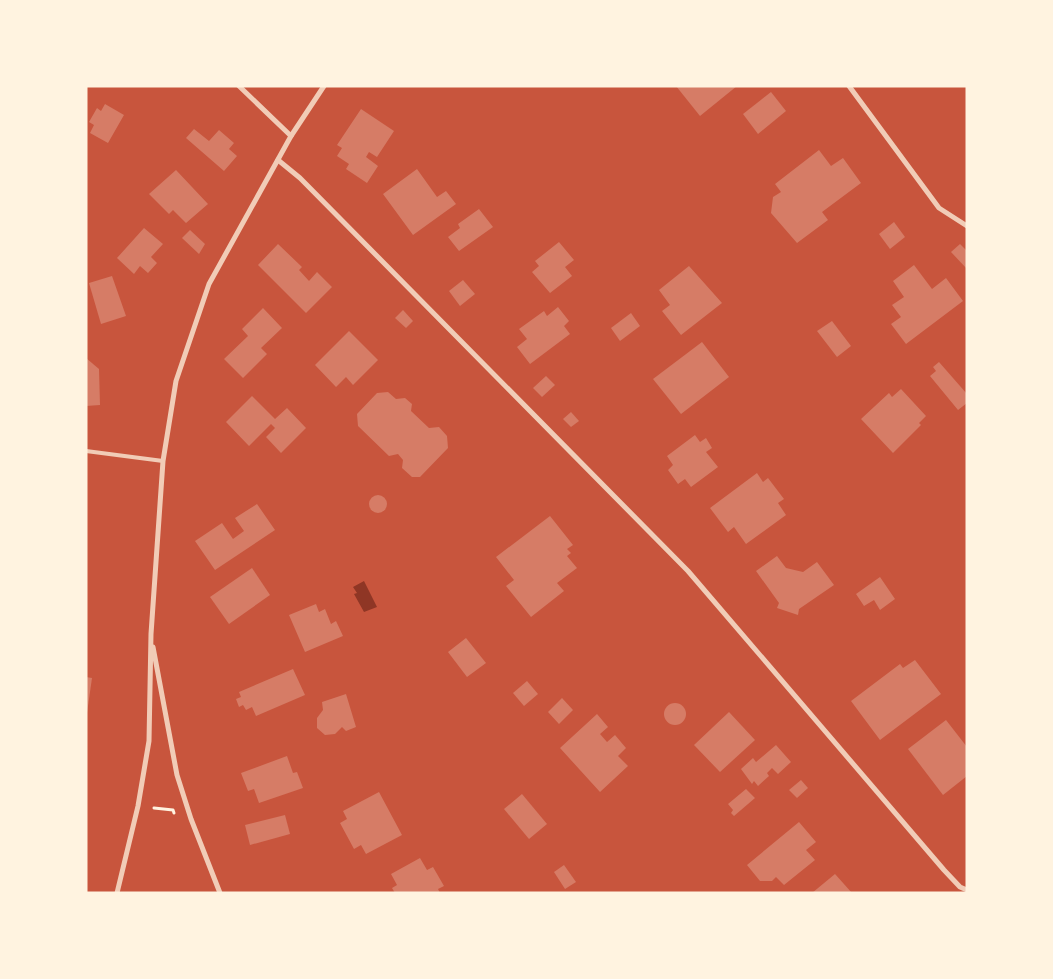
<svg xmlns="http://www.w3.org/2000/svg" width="1053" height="979" viewBox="0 0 1053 979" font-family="'Exo 2',sans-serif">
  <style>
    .water { fill: #8f3625 }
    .building { fill: #d67c66 }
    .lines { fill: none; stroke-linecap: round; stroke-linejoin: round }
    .path { stroke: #fff3e0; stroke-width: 3 }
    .service { stroke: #f1ccb7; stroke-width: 4 }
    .minor { stroke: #f1ccb7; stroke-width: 5 }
  </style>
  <rect width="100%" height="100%" fill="#c8553d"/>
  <path class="water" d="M364 581 377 607 364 612 354 594 357 593 353 587Z"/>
  <g class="building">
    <path d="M676 86H737L700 116Z"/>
    <path d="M771 92 786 111 758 134 743 114Z"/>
    <path d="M105 104 124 115 108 143 90 133 94 125 89 122 97 108 101 111Z"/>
    <path d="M361 109 394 131 377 157 369 152 366 157 378 166 367 183 346 169 349 164 337 156 342 148 337 145Z"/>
    <path d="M194 129 209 141 219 130 234 143 229 149 237 156 224 171 186 138Z"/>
    <path d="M819 150 831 166 843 158 861 183 822 212 828 220 797 243 771 213 773 197 781 192 775 184Z"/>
    <path d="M417 169 437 197 446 191 456 204 413 235 383 194Z"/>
    <path d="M176 170 208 204 186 223 173 210 169 214 149 194Z"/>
    <path d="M479 209 493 227 459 251 448 237 460 228 458 224Z"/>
    <path d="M894 222 905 237 890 249 879 234Z"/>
    <path d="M144 228 163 244 151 257 157 263 148 273 140 266 134 274 117 258Z"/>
    <path d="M190 230 205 244 199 254 182 238Z"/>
    <path d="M559 242 574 260 565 267 572 276 550 293 532 272 539 266 535 261Z"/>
    <path d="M278 244 302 267 299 270 309 281 317 272 332 287 306 313 258 265Z"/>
    <path d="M960 244 967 251V269L951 252Z"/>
    <path d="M914 265 932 289 946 278 963 301 906 344 891 324 901 317 892 305 904 297 893 281Z"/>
    <path d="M689 266 722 303 681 335 662 311 670 305 659 290Z"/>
    <path d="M112 276 126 316 101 324 89 283Z"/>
    <path d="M463 280 475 294 460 306 449 291Z"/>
    <path d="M558 307 569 321 564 326 570 334 530 364 517 347 527 339 519 329 544 311 547 316Z"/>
    <path d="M263 308 282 328 261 348 267 354 243 378 224 359 248 336 242 329Z"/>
    <path d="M403 310 413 321 406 328 395 318Z"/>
    <path d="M631 313 640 326 620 341 611 328Z"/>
    <path d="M832 321 851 346 837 357 817 331Z"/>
    <path d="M349 331 378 360 353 385 346 377 336 387 315 365Z"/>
    <path d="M702 342 729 377 681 414 653 379Z"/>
    <path d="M86 358 99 369 100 405 86 406Z"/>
    <path d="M939 362 967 394V403L958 410 930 376 936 371 933 367Z"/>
    <path d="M546 376 555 385 542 397 533 388Z"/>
    <path d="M901 389 926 416 919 423 921 425 893 453 861 419 889 393 892 397Z"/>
    <path d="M388 392 396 399 405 398 412 404 411 411 429 428 439 427 447 436 448 448 420 477H412L402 468 403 460 398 454 389 456 358 426 357 414 377 393Z"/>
    <path d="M252 396 275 419 287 408 306 428 281 453 266 437 275 428 271 424 249 446 226 422Z"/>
    <path d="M571 412 579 421 571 427 563 419Z"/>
    <path d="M695 435 700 442 706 438 712 448 706 452 718 467 691 487 685 479 678 484 668 470 673 465 667 456Z"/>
    <path d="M757 473 763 482 768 478 784 499 778 503 786 515 746 544 734 527 728 532 710 508Z"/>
    <circle cx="378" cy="504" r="9"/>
    <path d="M257 504 275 530 215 570 195 541 222 523 233 539 244 531 235 518Z"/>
    <path d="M550 516 573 545 567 549 571 553 567 556 577 568 557 583 564 591 531 617 506 586 514 580 496 557Z"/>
    <path d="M777 556 786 568 803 572 817 562 834 585 799 609 798 615 777 608 779 603 756 571Z"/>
    <path d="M252 568 270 595 229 624 210 597Z"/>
    <path d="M880 577 895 599 880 610 874 600 864 606 856 594Z"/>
    <path d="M316 604 319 612 325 609 331 624 336 621 343 636 305 652 289 615Z"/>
    <path d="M466 638 486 663 467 677 448 652Z"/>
    <path d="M915 660 941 694 880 740 851 701 900 664 903 668Z"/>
    <path d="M293 669 305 695 256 716 252 707 246 710 243 705 239 707 236 699 241 697 239 692Z"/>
    <path d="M86 677 92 678 87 713H86Z"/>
    <path d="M527 681 538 694 524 706 513 693Z"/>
    <path d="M346 694 356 727 346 731 342 727 335 734 325 735 317 728V718L323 710 322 702Z"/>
    <path d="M562 698 573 710 559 724 548 712Z"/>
    <circle cx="675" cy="714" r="11"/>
    <path d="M729 712 755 740 720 772 694 745Z"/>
    <path d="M597 714 608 727 600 734 607 742 615 735 626 748 618 756 628 766 600 792 560 748Z"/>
    <path d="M946 720 967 747V776L943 795 908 749Z"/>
    <path d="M776 745 791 762 778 774 772 768 767 773 769 776 758 786 754 781 752 784 741 769 753 758 756 762Z"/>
    <path d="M287 756 293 773 297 772 303 788 259 803 254 789 248 791 241 773Z"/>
    <path d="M801 780 808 788 797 798 789 790Z"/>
    <path d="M746 789 755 798 734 816 731 813 733 810 728 804Z"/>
    <path d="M379 792 402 835 366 854 361 845 354 849 340 823 347 819 343 811Z"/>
    <path d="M522 794 547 824 529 839 504 809Z"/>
    <path d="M285 815 290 834 250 845 245 825Z"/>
    <path d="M799 822 816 842 806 850 815 860 784 885 776 877 772 881H760L747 865Z"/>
    <path d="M420 858 427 870 433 867 444 886 438 889 440 893H395L392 888 397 885 391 874Z"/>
    <path d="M564 865 576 882 565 889 554 872Z"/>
    <path d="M835 874 852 893H812Z"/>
  </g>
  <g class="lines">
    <path class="path" d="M154 808 173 810 174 813"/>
    <path class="service" d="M86 451 163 461"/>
    <g class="minor">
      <path d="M239 86 291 136"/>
      <path d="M849 86 939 208 967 226"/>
      <path d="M278 160 300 178 688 571 944 870 960 887 967 890"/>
      <path d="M153 647 177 775 191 819 220 893"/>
      <path d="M117 893 138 806 149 741 151 634 163 461 176 381 209 284 291 136 324 86"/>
    </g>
  </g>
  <rect width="1053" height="979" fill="none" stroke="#fff3e0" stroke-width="175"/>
</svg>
